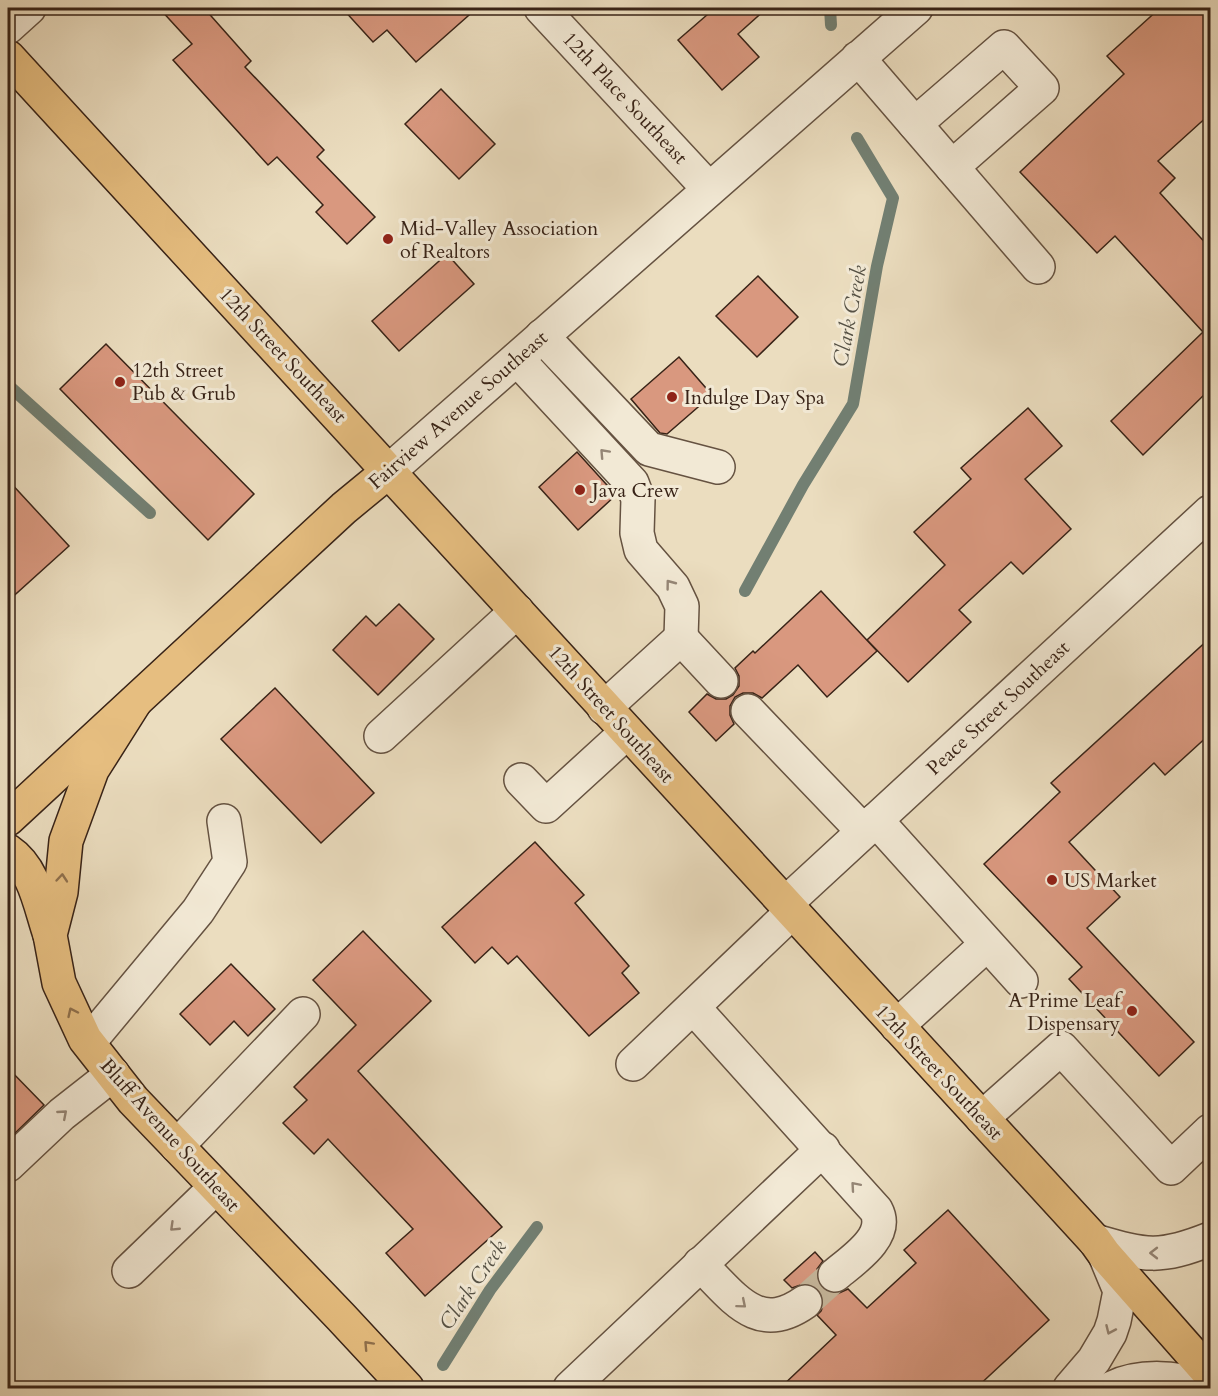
<svg xmlns="http://www.w3.org/2000/svg" width="1218" height="1396" viewBox="0 0 1218 1396" font-family="Cardo,serif">
  <style>
    .lines { fill: none; stroke-linecap: round; stroke-linejoin: round }
    .stream { stroke: #727f72; stroke-width: 12 }
    .building { fill: #d9987f; stroke: #382317; stroke-width: 1.5 }
    .minor-tunnel { stroke: #c7b89d; stroke-width: 33; stroke-dasharray: 33 16; stroke-linecap: butt }
    .minor-casing { stroke: #655241; stroke-width: 36 }
    .major-casing { stroke: #382317; stroke-width: 36 }
    .minor { stroke: #f2e9d5; stroke-width: 33 }
    .major { stroke: #e6be80; stroke-width: 33 }
    .oneway { stroke: #958676 }
    .oneway2 { stroke: #8f704c }
    .poi-dot { fill: #8f2418; stroke: #f2e9d5; stroke-width: 2 }
    .labels { text-anchor: middle; dominant-baseline: central; stroke-width: 6; stroke-linejoin: round; paint-order: stroke }
    .street-label { font-size: 20px; fill: #382317; stroke: #f2e9d5 }
    .poi-label { font-size: 20px; fill: #382317; stroke: #f2e9d5; text-anchor: start }
    .water-label { font-size: 21px; font-style: italic; fill: #555145; stroke: #f2e9d5 }
  </style>
  <rect width="100%" height="100%" fill="#ebddbf"/>
  <filter id="stains"><feTurbulence type="fractalNoise" baseFrequency=".00333" numOctaves="4"/><feColorMatrix values="0 0 0 0 .2 0 0 0 0 .09 0 0 0 0 .02 0 0 0 .5 -.17"/></filter>
  <radialGradient id="worn" r=".72"><stop offset=".6" stop-color="#630" stop-opacity="0"/><stop offset="1" stop-color="#630" stop-opacity=".3"/></radialGradient>
  <g class="lines">
    <g class="stream">
      <path d="M830 8 831 25"/>
      <path d="M8 385 150 513"/>
      <path d="M745 591 803 485 853 404 877 266 893 198 857 138"/>
      <path d="M443 1365 490 1290 537 1227"/>
    </g>
  </g>
  <g class="building">
    <path d="M159 8H204L251 61 245 67 324 150 317 157 375 217 347 244 316 212 323 205 277 157 268 165 173 60 192 44Z"/>
    <path d="M342 8H477L416 62 387 30 373 42Z"/>
    <path d="M715 8H767L738 34 759 57 722 90 678 40Z"/>
    <path d="M1160 8H1210V114L1158 161 1175 178 1160 193 1210 248V389L1143 455 1111 421 1203 332 1115 236 1097 253 1020 172 1124 74 1107 56Z"/>
    <path d="M441 89 495 144 459 179 405 124Z"/>
    <path d="M447 254 474 284 399 351 372 321Z"/>
    <path d="M758 276 798 317 757 357 716 316Z"/>
    <path d="M106 344 254 494 208 540 60 389Z"/>
    <path d="M679 357 712 395 667 434 660 433 631 399Z"/>
    <path d="M1028 408 1062 446 1025 479 1071 529 1023 574 1011 562 959 610 971 622 908 682 867 640 945 565 914 532 971 479 961 468Z"/>
    <path d="M577 452 616 495 578 530 539 487Z"/>
    <path d="M8 480 69 546 8 601Z"/>
    <path d="M821 591 877 651 827 697 798 665 762 698 753 693H743L735 697 730 706V715L734 724 716 741 689 712 707 694 716 699H726L733 695 739 686V676L735 668 753 651 755 653Z"/>
    <path d="M399 604 434 639 378 695 333 650 366 616 376 626Z"/>
    <path d="M1210 638V734L1165 775 1154 763 1069 842 1120 897 1087 928 1194 1042 1159 1076 1069 979 1082 967 984 864 1060 792 1051 783Z"/>
    <path d="M275 688 374 793 321 843 221 739Z"/>
    <path d="M535 842 584 895 575 903 629 966 622 973 639 993 589 1036 517 956 508 964 492 947 475 963 442 927Z"/>
    <path d="M363 931 431 1001 358 1071 502 1227 425 1296 386 1253 413 1229 328 1139 314 1154 283 1123 307 1100 294 1087 356 1025 313 980Z"/>
    <path d="M231 964 275 1009 248 1036 234 1021 210 1045 180 1014Z"/>
    <path d="M8 1068 44 1105 8 1140Z"/>
    <path d="M948 1210 1049 1320 975 1389H779L836 1335 817 1315 821 1311 824 1303 821 1292 815 1286 806 1283 792 1288 784 1280 815 1252 823 1261 817 1269 816 1277 821 1287 828 1292 837 1294 848 1289 867 1308 916 1263 904 1250Z"/>
  </g>
  <g class="lines">
    <path class="minor-tunnel" d="M805 1302 835 1275"/>
    <g class="minor-casing">
      <g id="minor">
        <path d="M541 8 709 189"/>
        <path d="M8 27 29 8"/>
        <path d="M858 58 1038 267"/>
        <path d="M915 124 1004 47 1042 88 952 167"/>
        <path d="M542 336 649 449 718 467"/>
        <path d="M517 359 632 483 638 499 637 533 641 550 673 587 682 606 681 638"/>
        <path d="M389 471 916 8"/>
        <path d="M604 708 681 638 721 681"/>
        <path d="M748 711 863 831"/>
        <path d="M381 736 517 611"/>
        <path d="M521 780 546 806 627 732"/>
        <path d="M876 820 1021 981"/>
        <path d="M785 904 1210 512"/>
        <path d="M693 1007 876 1210C890 1236 853 1260 835 1275"/>
        <path d="M897 1026 987 944"/>
        <path d="M89 1042 198 911 230 862 224 821"/>
        <path d="M633 1064 792 912"/>
        <path d="M982 1118 1061 1048 1171 1168 1210 1131"/>
        <path d="M177 1146 303 1014"/>
        <path d="M8 1165 62 1114 113 1074"/>
        <path d="M1095 1241C1146 1256 1160 1259 1210 1239"/>
        <path d="M700 1264C733 1296 757 1336 805 1302"/>
        <path d="M129 1271 216 1187"/>
        <path d="M570 1388 823 1149"/>
        <path d="M1070 1388 1094 1360 1110 1333 1114 1321 1120 1291 1105 1255"/>
        <path d="M1112 1388C1142 1373 1178 1379 1210 1385"/>
      </g>
    </g>
    <g class="major-casing">
      <g id="major">
        <path d="M8 57 1095 1241 1105 1255 1210 1374"/>
        <path d="M135 702 92 770 66 841 61 892 50 935 59 983 85 1039 133 1100 341 1317 407 1388"/>
        <path d="M8 819 344 508 389 471"/>
        <path d="M8 851C35 869 40 906 50 935"/>
      </g>
    </g>
    <use href="#minor" class="minor"/>
    <use href="#major" class="major"/>
  </g>
  <defs><path id="oneway-chevron" d="M-2-3.5L2.5 0L-2 3.5" fill="none" stroke-width="1.6" stroke-linecap="round" stroke-linejoin="round" transform="scale(1.5)"/></defs>
  <g class="oneway">
    <use href="#oneway-chevron" transform="translate(604 453) rotate(-133)"/>
    <use href="#oneway-chevron" transform="translate(670 584) rotate(-127)"/>
    <use href="#oneway-chevron" transform="translate(63 1114) rotate(-41)"/>
    <use href="#oneway-chevron" transform="translate(855 1186) rotate(-131)"/>
    <use href="#oneway-chevron" transform="translate(174 1227) rotate(136)"/>
    <use href="#oneway-chevron" transform="translate(1154 1253) rotate(-180)"/>
    <use href="#oneway-chevron" transform="translate(742 1304) rotate(40)"/>
    <use href="#oneway-chevron" transform="translate(1110 1330) rotate(114)"/>
  </g>
  <g class="oneway2">
    <use href="#oneway-chevron" transform="translate(62 878) rotate(-85)"/>
    <use href="#oneway-chevron" transform="translate(72 1012) rotate(-115)"/>
    <use href="#oneway-chevron" transform="translate(368 1345) rotate(-133)"/>
  </g>
  <g class="poi-dot">
    <circle cx="388" cy="239" r="6"/>
    <circle cx="120" cy="382" r="6"/>
    <circle cx="672" cy="397" r="6"/>
    <circle cx="580" cy="490" r="6"/>
    <circle cx="1052" cy="880" r="6"/>
    <circle cx="1132" cy="1011" r="6"/>
  </g>
  <g class="labels">
    <g class="street-label">
      <text transform="translate(625 98) rotate(47)">12th Place Southeast</text>
      <text transform="translate(283 355) rotate(47)">12th Street Southeast</text>
      <text transform="translate(458 410) rotate(-41)">Fairview Avenue Southeast</text>
      <text transform="translate(998 708) rotate(-43)">Peace Street Southeast</text>
      <text transform="translate(611 714) rotate(48)">12th Street Southeast</text>
      <text transform="translate(939 1072) rotate(47)">12th Street Southeast</text>
      <text transform="translate(170 1135) rotate(48)">Bluff Avenue Southeast</text>
    </g>
    <g class="poi-label">
      <text x="400" y="228">Mid-Valley Association<tspan x="400" dy="23">of Realtors</tspan></text>
      <text x="132" y="370">12th Street<tspan x="132" dy="23">Pub &amp; Grub</tspan></text>
      <text x="684" y="397">Indulge Day Spa</text>
      <text x="592" y="490">Java Crew</text>
      <text x="1064" y="880">US Market</text>
      <text x="1120" y="1000" text-anchor="end">A Prime Leaf<tspan x="1120" dy="23">Dispensary</tspan></text>
    </g>
    <g class="water-label">
      <text transform="translate(850 316) rotate(-79)">Clark Creek</text>
      <text transform="translate(473 1285) rotate(-56)">Clark Creek</text>
    </g>
  </g>
  <rect width="1218" height="1396" fill="none" stroke="#ebddbf" stroke-width="30"/>
  <rect x="9" y="9" width="1200" height="1378" fill="none" stroke="#382317" stroke-width="3"/>
  <rect x="15" y="15" width="1188" height="1366" fill="none" stroke="#382317" stroke-width="1.5"/>
  <rect width="100%" height="100%" filter="url(#stains)"/>
  <rect width="100%" height="100%" fill="url(#worn)"/>
</svg>
